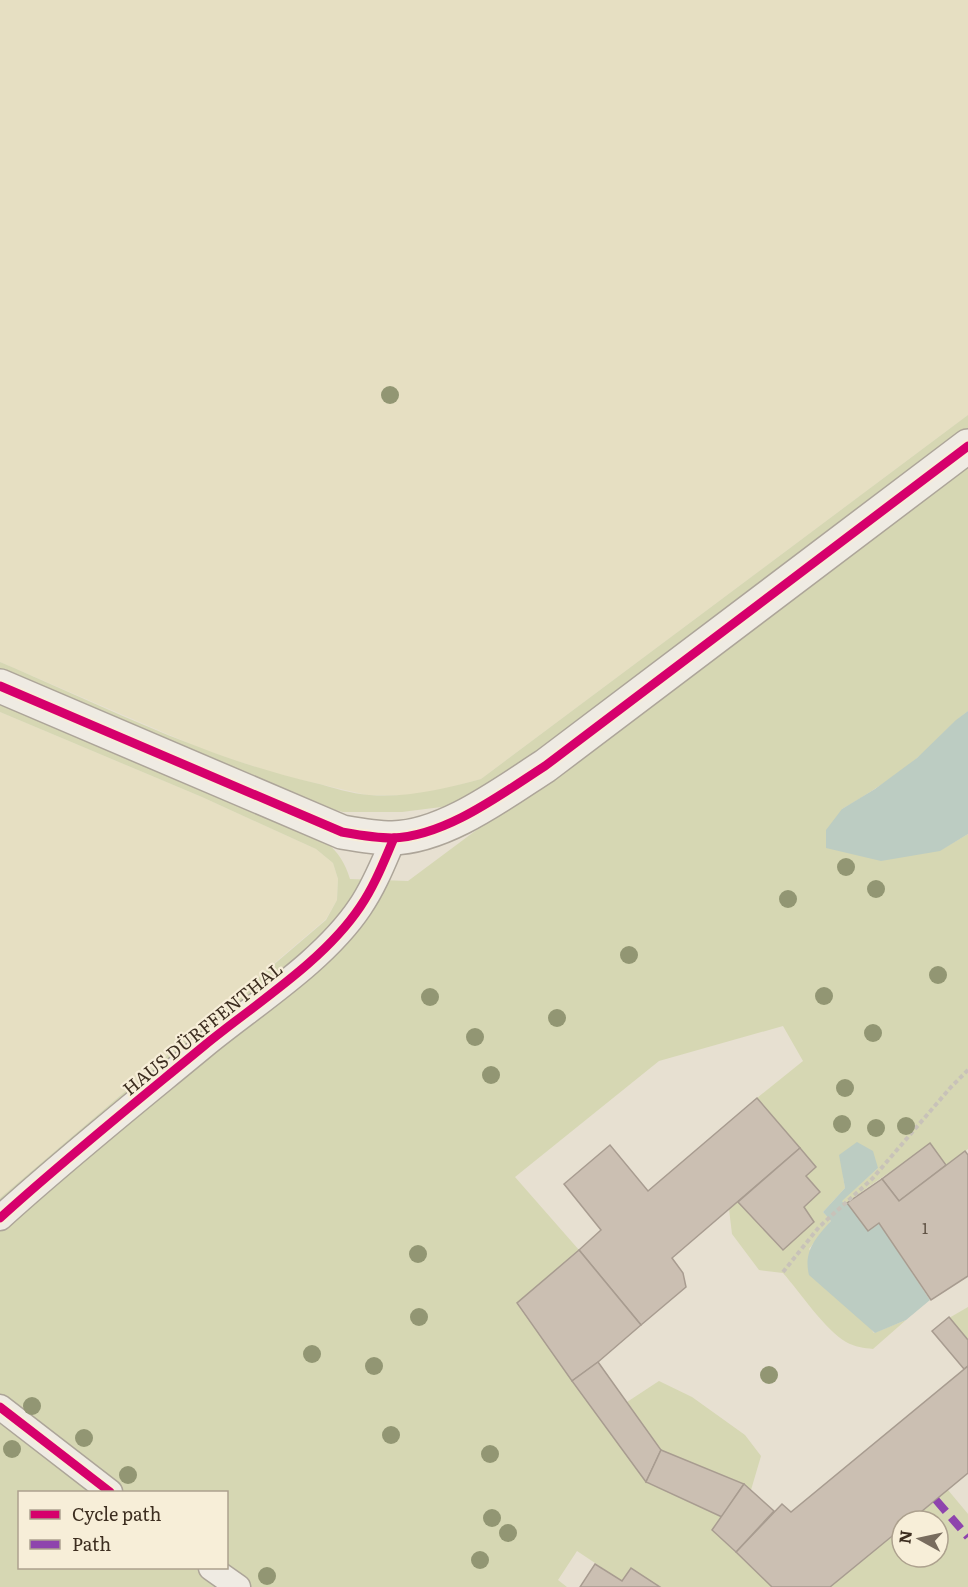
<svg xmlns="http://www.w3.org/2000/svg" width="968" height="1587" viewBox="0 0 968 1587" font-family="Literata,serif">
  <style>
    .farmland { fill: #e6dfc2 }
    .green { fill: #d6d7b3; fill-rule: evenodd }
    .water { fill: #bcccc2 }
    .building { fill: #cbbfb2; stroke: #a89c90; stroke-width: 1.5 }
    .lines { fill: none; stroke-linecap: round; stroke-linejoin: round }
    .service-casing { stroke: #ada599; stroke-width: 27 }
    .minor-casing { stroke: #ada599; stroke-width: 36 }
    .path { stroke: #c8c2b9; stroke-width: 4; stroke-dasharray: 4.5 3; stroke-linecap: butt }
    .service { stroke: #efebe3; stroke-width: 24 }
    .minor { stroke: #efebe3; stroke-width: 33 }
    .quiet { stroke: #8e44ad; stroke-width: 8; stroke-dasharray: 15 8; stroke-linecap: butt }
    .cycleway-casing { stroke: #f7eed8; stroke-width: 13 }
    .cycleway { stroke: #d6006c; stroke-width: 9 }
    .tree { fill: #929673 }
    .labels { text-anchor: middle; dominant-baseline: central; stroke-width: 4.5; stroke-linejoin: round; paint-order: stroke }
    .number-label { font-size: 15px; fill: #605244 }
    .street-label { font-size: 18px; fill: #3d2e20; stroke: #f7eed8 }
  </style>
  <rect width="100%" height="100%" fill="#e7e0d1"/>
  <g class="farmland">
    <path d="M0 0H968V415L481 779 448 788 411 795H367L280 775 207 751 0 662Z"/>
    <path d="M0 712 202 797 316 849 333 863 338 879 337 900 326 919 0 1198Z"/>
  </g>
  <g class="green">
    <path d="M968 415V432L498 783 457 805 402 812H343L317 805 0 673V662C103 706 205 758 315 783 332 787 351 794 369 795 407 798 444 789 481 779Z"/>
    <path d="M968 464V711C949 725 934 744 916 759 893 778 868 794 842 809L939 851 968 834V1149L946 1165 930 1144 844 1204 841 1201 878 1168 843 1176 845 1188 823 1212 831 1221 809 1249 874 1333 906 1320 873 1349C864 1348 855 1347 846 1342 826 1331 799 1291 783 1273L759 1270 732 1234 729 1209 738 1202 782 1250 814 1222 804 1207 820 1192 806 1176 815 1167 757 1098 803 1061 783 1026 659 1061 515 1177 579 1250 517 1303 646 1482 722 1517 712 1530 772 1587H660L631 1568 622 1581 577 1551 558 1580 567 1587H0V1198L326 920 337 900 338 879 333 863 316 849 202 797 0 712V702L326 842C339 853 345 863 350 879L408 881ZM20 1492H226V1568H20Z"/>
    <path d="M968 1307V1340L949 1318Z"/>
    <path d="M659 1381 692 1397 745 1435 761 1456 751 1490 744 1484 661 1450 627 1402Z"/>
    <path d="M948 1490 968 1514V1587H830L902 1528V1557H938V1521H910Z"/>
  </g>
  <g class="water">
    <path d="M968 711V834L940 851 881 861 826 848V830L842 809 875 789 917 758 956 720Z"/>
    <path d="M857 1142 873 1151 878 1168 842 1201 844 1204 847 1203 868 1230 879 1223 930 1300 906 1320 875 1333 809 1275C803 1252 816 1237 831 1221L823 1212 845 1188 839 1155Z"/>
  </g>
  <g class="building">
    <path d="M757 1098 800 1148 672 1258 683 1273 686 1287 641 1325 579 1250 601 1230 564 1184 610 1145 648 1191Z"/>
    <path d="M930 1143 946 1165 899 1201 882 1179Z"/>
    <path d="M800 1148 816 1167 806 1176 820 1192 804 1207 814 1222 783 1250 738 1202Z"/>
    <path d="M965 1151 968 1155V1276L931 1300 879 1223 868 1231 847 1203 882 1179 899 1201Z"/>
    <path d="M579 1250 641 1325 598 1362 572 1381 517 1303Z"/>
    <path d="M949 1317 968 1340V1366L964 1369 932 1331Z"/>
    <path d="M598 1362 661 1450 646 1482 572 1381Z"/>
    <path d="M968 1366V1473L910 1521H902V1528L830 1587H772L736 1552 782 1504 791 1512Z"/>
    <path d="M661 1450 744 1484 722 1517 646 1482Z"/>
    <path d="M744 1484 774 1511 736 1552 712 1530Z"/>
    <path d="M595 1564 622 1581 631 1568 660 1587H580Z"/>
  </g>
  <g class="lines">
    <g class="service-casing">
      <g id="service">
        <path d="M0 1218C66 1158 136 1102 205 1045 255 1004 324 961 360 907 375 885 384 861 394 838"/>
        <path d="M0 1407 110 1492"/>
        <path d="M211 1568 238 1587"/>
      </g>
    </g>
    <g class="minor-casing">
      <path id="minor" d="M0 686 342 832C359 835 375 838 392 838 445 837 503 793 545 766L968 446"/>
    </g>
    <path class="path" d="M783 1272 819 1227 872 1179 951 1087 968 1070"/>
    <use href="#service" class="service"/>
    <use href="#minor" class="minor"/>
    <path class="quiet" d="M936 1500 968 1537"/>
    <g class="cycleway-casing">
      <g id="cycleway">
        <path d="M0 686 342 832C359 835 375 838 392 838 445 837 503 793 545 766L968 446"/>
        <path d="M0 1218C66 1158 136 1102 205 1045 255 1004 324 961 360 907 375 885 384 861 394 838"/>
        <path d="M0 1407 110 1492"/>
      </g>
    </g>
    <use href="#cycleway" class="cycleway"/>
  </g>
  <g class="tree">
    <circle cx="390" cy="395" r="9"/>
    <circle cx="846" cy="867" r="9"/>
    <circle cx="876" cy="889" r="9"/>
    <circle cx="788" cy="899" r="9"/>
    <circle cx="629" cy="955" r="9"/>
    <circle cx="938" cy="975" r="9"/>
    <circle cx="824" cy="996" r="9"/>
    <circle cx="430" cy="997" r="9"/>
    <circle cx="557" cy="1018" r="9"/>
    <circle cx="873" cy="1033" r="9"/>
    <circle cx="475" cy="1037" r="9"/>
    <circle cx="491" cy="1075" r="9"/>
    <circle cx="845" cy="1088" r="9"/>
    <circle cx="842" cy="1124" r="9"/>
    <circle cx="906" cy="1126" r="9"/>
    <circle cx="876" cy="1128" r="9"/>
    <circle cx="418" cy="1254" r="9"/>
    <circle cx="419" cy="1317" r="9"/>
    <circle cx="312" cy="1354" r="9"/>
    <circle cx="374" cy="1366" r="9"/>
    <circle cx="769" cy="1375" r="9"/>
    <circle cx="32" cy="1406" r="9"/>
    <circle cx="391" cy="1435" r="9"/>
    <circle cx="84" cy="1438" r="9"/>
    <circle cx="12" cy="1449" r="9"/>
    <circle cx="490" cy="1454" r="9"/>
    <circle cx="128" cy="1475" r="9"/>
    <circle cx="492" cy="1518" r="9"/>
    <circle cx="508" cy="1533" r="9"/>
    <circle cx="480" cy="1560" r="9"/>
    <circle cx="267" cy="1576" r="9"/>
  </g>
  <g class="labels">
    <g class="number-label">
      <text x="925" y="1227">1</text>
    </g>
    <g class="street-label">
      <text transform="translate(202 1028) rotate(-39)">HAUS DÜRFFENTHAL</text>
    </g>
  </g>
  <rect x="18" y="1491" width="210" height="78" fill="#f7eed8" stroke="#ada18e" stroke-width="1.5"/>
  <rect x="30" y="1510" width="30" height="9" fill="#d6006c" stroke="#ada18e" stroke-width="1.5"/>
  <text x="72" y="1521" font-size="18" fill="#3d2e20">Cycle path</text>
  <rect x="30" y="1540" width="30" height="9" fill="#8e44ad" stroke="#ada18e" stroke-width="1.5"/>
  <text x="72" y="1551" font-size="18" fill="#3d2e20">Path</text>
  <g transform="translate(920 1539) rotate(278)"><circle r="28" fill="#f7eed8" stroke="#ada18e" stroke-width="1.5"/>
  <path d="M0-4.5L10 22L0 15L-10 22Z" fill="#786c5e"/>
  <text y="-9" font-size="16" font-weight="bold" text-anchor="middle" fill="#3d2e20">N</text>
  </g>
</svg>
